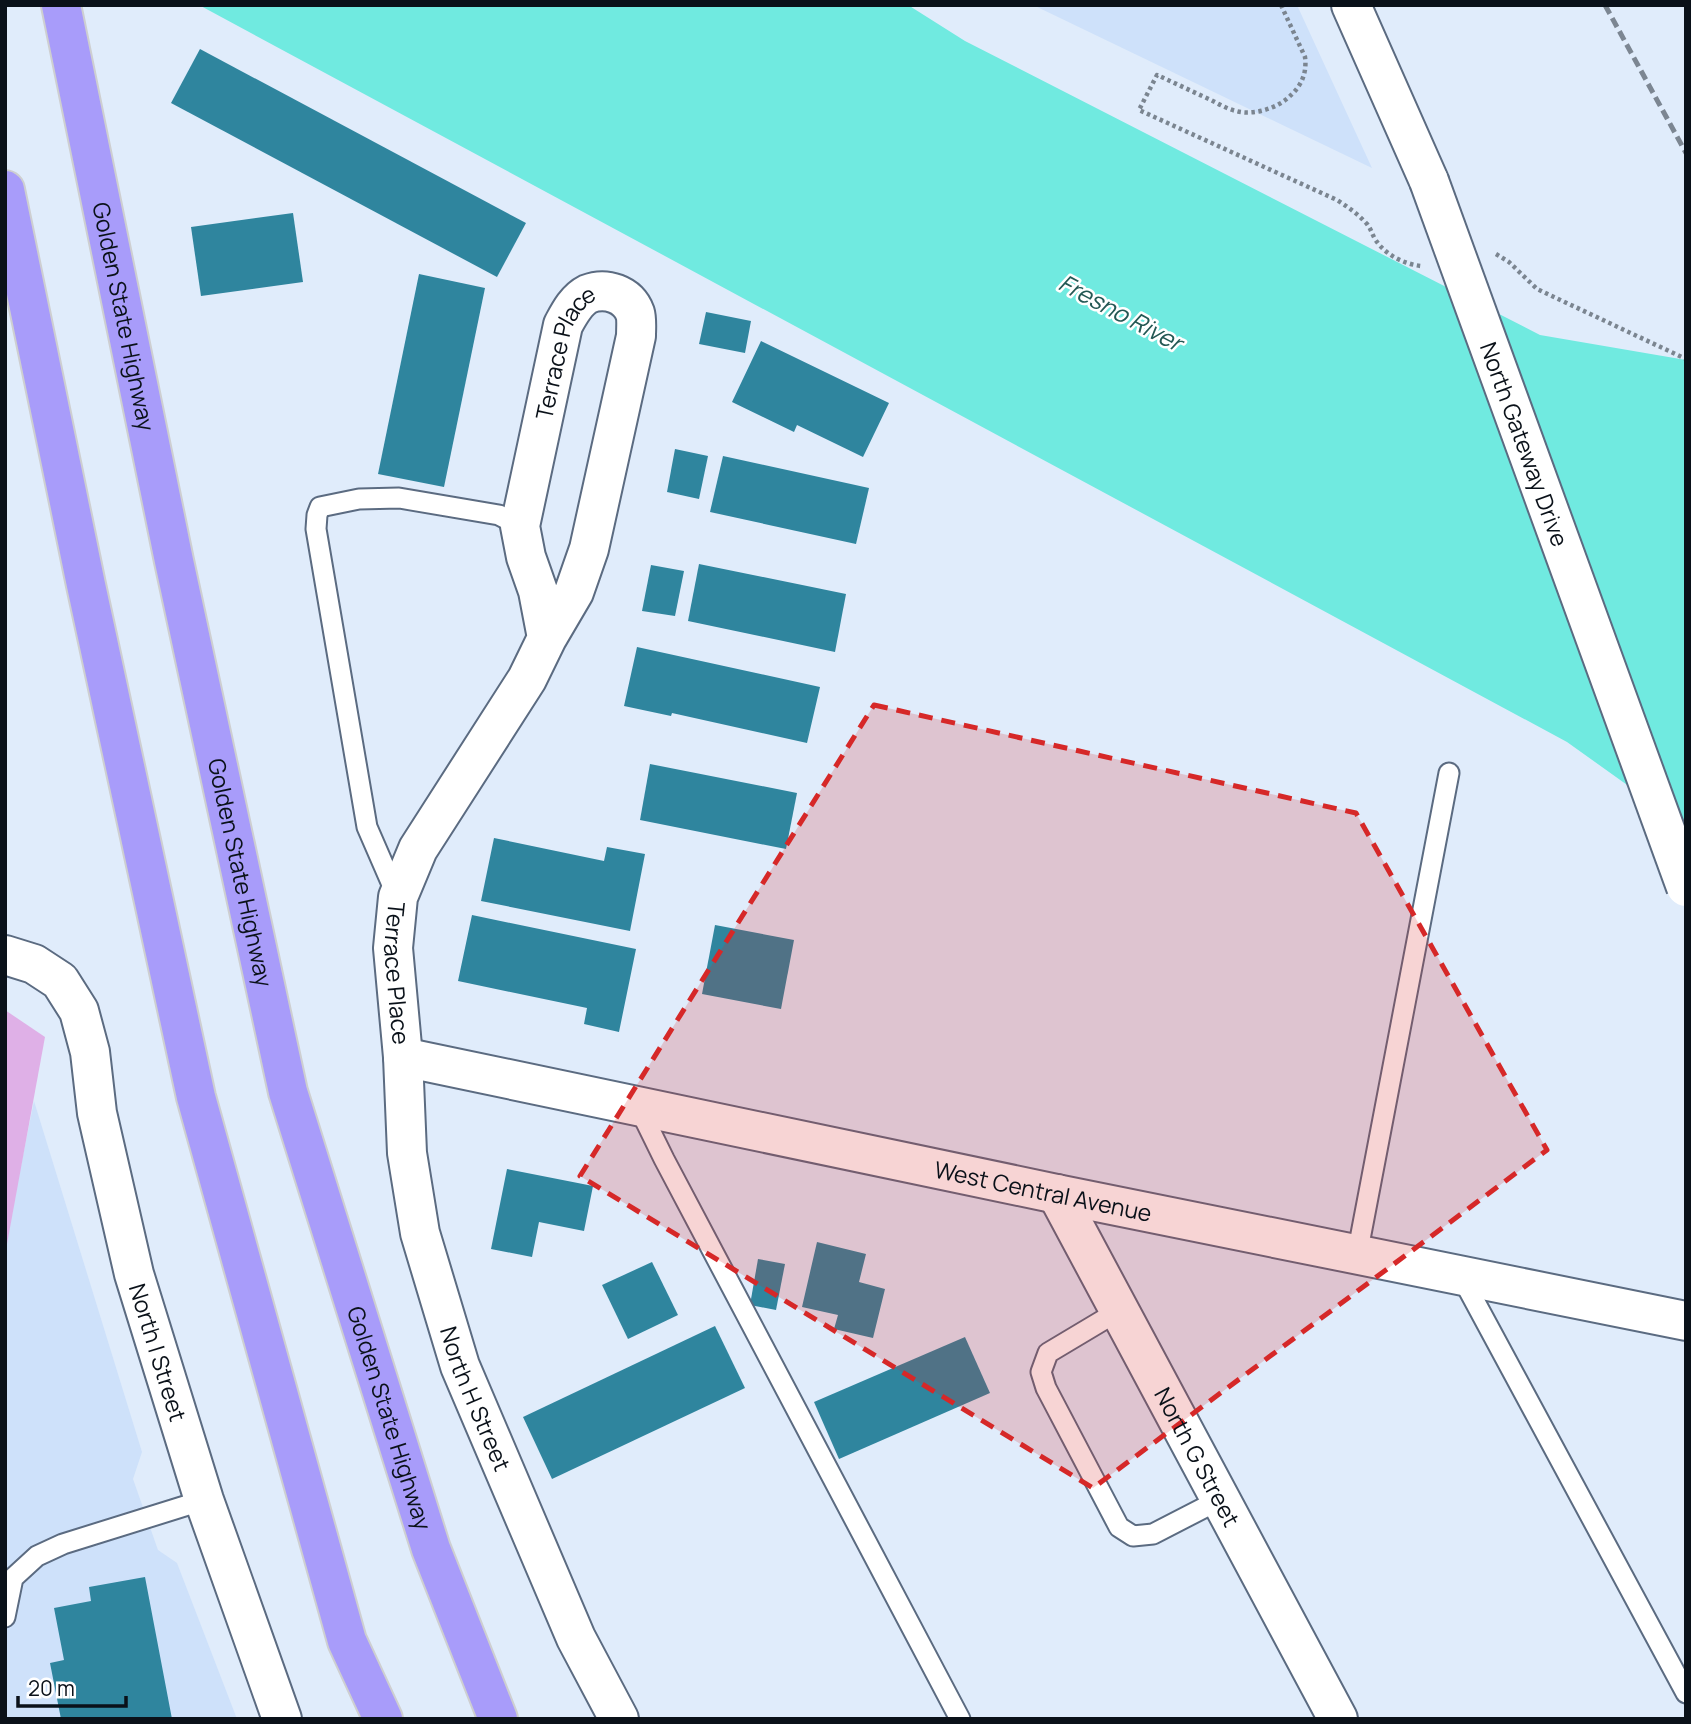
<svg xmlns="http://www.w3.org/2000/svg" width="1691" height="1724" viewBox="0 0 1691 1724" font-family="Manrope,sans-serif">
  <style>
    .built { fill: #cee1fa }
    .green { fill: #dfb0e7 }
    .water { fill: #70eae0 }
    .building { fill: #2f859e }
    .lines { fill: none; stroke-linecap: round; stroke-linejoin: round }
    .service-casing { stroke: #5b6b81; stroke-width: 23 }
    .minor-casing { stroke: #5b6b81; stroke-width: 42 }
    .secondary-casing { stroke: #5b6b81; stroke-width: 42 }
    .motorway-casing { stroke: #cecfd1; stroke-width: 42 }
    .path { stroke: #7b8590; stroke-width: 4.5; stroke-dasharray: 3.5 3.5; stroke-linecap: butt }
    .service { stroke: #fff; stroke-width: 19 }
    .minor { stroke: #fff; stroke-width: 38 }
    .secondary { stroke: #fff; stroke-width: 38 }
    .motorway { stroke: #a89cfa; stroke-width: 38 }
    .rail { stroke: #7c8692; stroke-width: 5; stroke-dasharray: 10 5; stroke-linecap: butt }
    .secondary-bridge-casing { stroke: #5b6b81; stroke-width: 42; stroke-linecap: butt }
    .secondary-bridge { stroke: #fff; stroke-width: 38 }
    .marked { fill: #d62828; fill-opacity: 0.2; stroke: #d62828; stroke-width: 5; stroke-dasharray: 14 9; stroke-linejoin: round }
    .labels { text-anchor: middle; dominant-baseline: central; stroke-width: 5; stroke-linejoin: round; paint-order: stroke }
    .street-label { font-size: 23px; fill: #0a1119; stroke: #fff }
    .water-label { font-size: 24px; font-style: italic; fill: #235854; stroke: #fff }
  </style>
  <rect width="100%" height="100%" fill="#e0ecfb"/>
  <g class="built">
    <path d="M1033 5H1297L1372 168Z"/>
    <path d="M34 1101 142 1452 133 1479 158 1550 177 1563 237 1719H5V1245Z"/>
  </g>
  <path class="green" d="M5 1010 45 1037 5 1255Z"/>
  <path class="water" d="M199 5H908L965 41 1540 335 1686 360V827L1567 742Z"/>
  <g class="building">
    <path d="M200 49 526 223 497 277 171 103Z"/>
    <path d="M293 213 303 282 201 296 191 227Z"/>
    <path d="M419 274 485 288 444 487 378 474Z"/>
    <path d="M706 312 751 321 745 353 699 344Z"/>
    <path d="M761 341 889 403 863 457 797 425 794 432 732 402Z"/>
    <path d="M675 449 708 456 699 499 667 492Z"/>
    <path d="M723 456 869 488 856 544 710 512Z"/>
    <path d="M699 564 846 594 835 652 688 621Z"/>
    <path d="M651 565 684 571 675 616 642 611Z"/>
    <path d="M637 647 820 687 807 743 672 713 671 716 624 706Z"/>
    <path d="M650 764 797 793 786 849 640 820Z"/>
    <path d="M494 838 604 861 607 847 645 854 630 931 481 901Z"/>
    <path d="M472 915 636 949 619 1032 584 1024 587 1008 458 981Z"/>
    <path d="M715 925 794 940 781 1009 702 994Z"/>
    <path d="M507 1169 593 1186 584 1231 539 1222 532 1257 491 1249Z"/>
    <path d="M817 1242 866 1254 859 1282 885 1289 873 1338 834 1329 838 1315 802 1307Z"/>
    <path d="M758 1259 785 1264 776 1310 750 1305Z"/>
    <path d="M652 1262 678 1315 628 1339 602 1285Z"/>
    <path d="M715 1326 745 1388 552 1479 523 1417Z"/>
    <path d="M965 1337 990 1393 839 1459 814 1402Z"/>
    <path d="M145 1577 172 1719H61L50 1663 64 1660 54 1608 91 1601 89 1587Z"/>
  </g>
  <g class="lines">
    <g class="service-casing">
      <g id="service">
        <path d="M397 896 367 827 316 529 317 515 320 507 359 499 399 498 499 515 520 526"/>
        <path d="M638 1106 664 1159 960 1719"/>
        <path d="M1357 1255 1449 773"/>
        <path d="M1461 1276 1686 1693"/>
        <path d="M1120 1310 1048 1353 1041 1372 1046 1388 1119 1527 1133 1536 1153 1534 1221 1499"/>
        <path d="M5 1617 13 1578 37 1556 63 1544 204 1500"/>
      </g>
    </g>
    <g class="minor-casing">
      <g id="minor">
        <path id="s1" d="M547 638 538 591 526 557 520 526 563 325C569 314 576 300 588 294 606 287 628 294 635 313 637 319 636 329 636 336L589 549 574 592 547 638 527 679 418 849 398 897 393 948 403 1057 407 1153 420 1233 460 1366 576 1638 619 1719"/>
        <path id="s2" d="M5 955 34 964 60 981 79 1011 90 1052 97 1113 134 1274 204 1500 282 1719"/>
        <path id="s3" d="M403 1057 1057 1194 1686 1321"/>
        <path id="s4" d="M1057 1194 1338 1719"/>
      </g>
    </g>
    <g class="secondary-casing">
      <path id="secondary" d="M1351 5 1429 181"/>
    </g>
    <g class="motorway-casing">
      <g id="motorway">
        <path id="s5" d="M61 5 174 561 288 1092 431 1549 498 1719"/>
        <path d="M5 190 86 585 196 1097 347 1641 383 1719"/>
      </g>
    </g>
    <g class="path">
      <path d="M1281 5 1305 57C1307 72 1302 85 1291 95 1279 108 1253 116 1236 111 1227 109 1219 104 1211 100 1193 92 1175 83 1157 75L1139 110 1337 200C1348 207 1358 214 1367 224 1371 229 1372 234 1375 239 1385 255 1404 264 1421 266"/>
      <path d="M1496 254 1509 262 1537 289 1686 359"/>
    </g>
    <use href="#service" class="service"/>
    <use href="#minor" class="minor"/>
    <use href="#secondary" class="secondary"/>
    <use href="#motorway" class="motorway"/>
    <path class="rail" d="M1605 5 1686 153"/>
    <g class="secondary-bridge-casing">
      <g id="secondary-bridge">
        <path id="s6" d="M1429 181 1686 887"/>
      </g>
    </g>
    <use href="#secondary-bridge" class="secondary-bridge"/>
  </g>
  <path class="marked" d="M874 705 1356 813 1547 1150 1093 1488 580 1176Z"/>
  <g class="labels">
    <g class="street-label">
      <text stroke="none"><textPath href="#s5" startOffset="318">Golden State Highway</textPath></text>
      <text stroke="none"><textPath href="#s1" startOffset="296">Terrace Place</textPath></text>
      <text stroke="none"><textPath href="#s6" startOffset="280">North Gateway Drive</textPath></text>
      <text stroke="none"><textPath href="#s5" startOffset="886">Golden State Highway</textPath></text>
      <text stroke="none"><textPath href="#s1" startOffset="1134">Terrace Place</textPath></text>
      <text stroke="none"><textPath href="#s3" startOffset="654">West Central Avenue</textPath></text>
      <text stroke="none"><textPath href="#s2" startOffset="448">North I Street</textPath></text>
      <text stroke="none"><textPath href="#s1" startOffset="1570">North H Street</textPath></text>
      <text stroke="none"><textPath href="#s5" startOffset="1452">Golden State Highway</textPath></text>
      <text stroke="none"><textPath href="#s4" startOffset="298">North G Street</textPath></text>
    </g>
    <g class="water-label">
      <text transform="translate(1121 312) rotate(28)">Fresno River</text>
    </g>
  </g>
  <rect width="1691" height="1724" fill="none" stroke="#0a1119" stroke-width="14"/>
  <path d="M18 1696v10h108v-10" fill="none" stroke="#0a1119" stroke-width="3.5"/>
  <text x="28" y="1696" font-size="21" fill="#0a1119" stroke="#ffffff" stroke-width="5" paint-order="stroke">20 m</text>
</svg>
